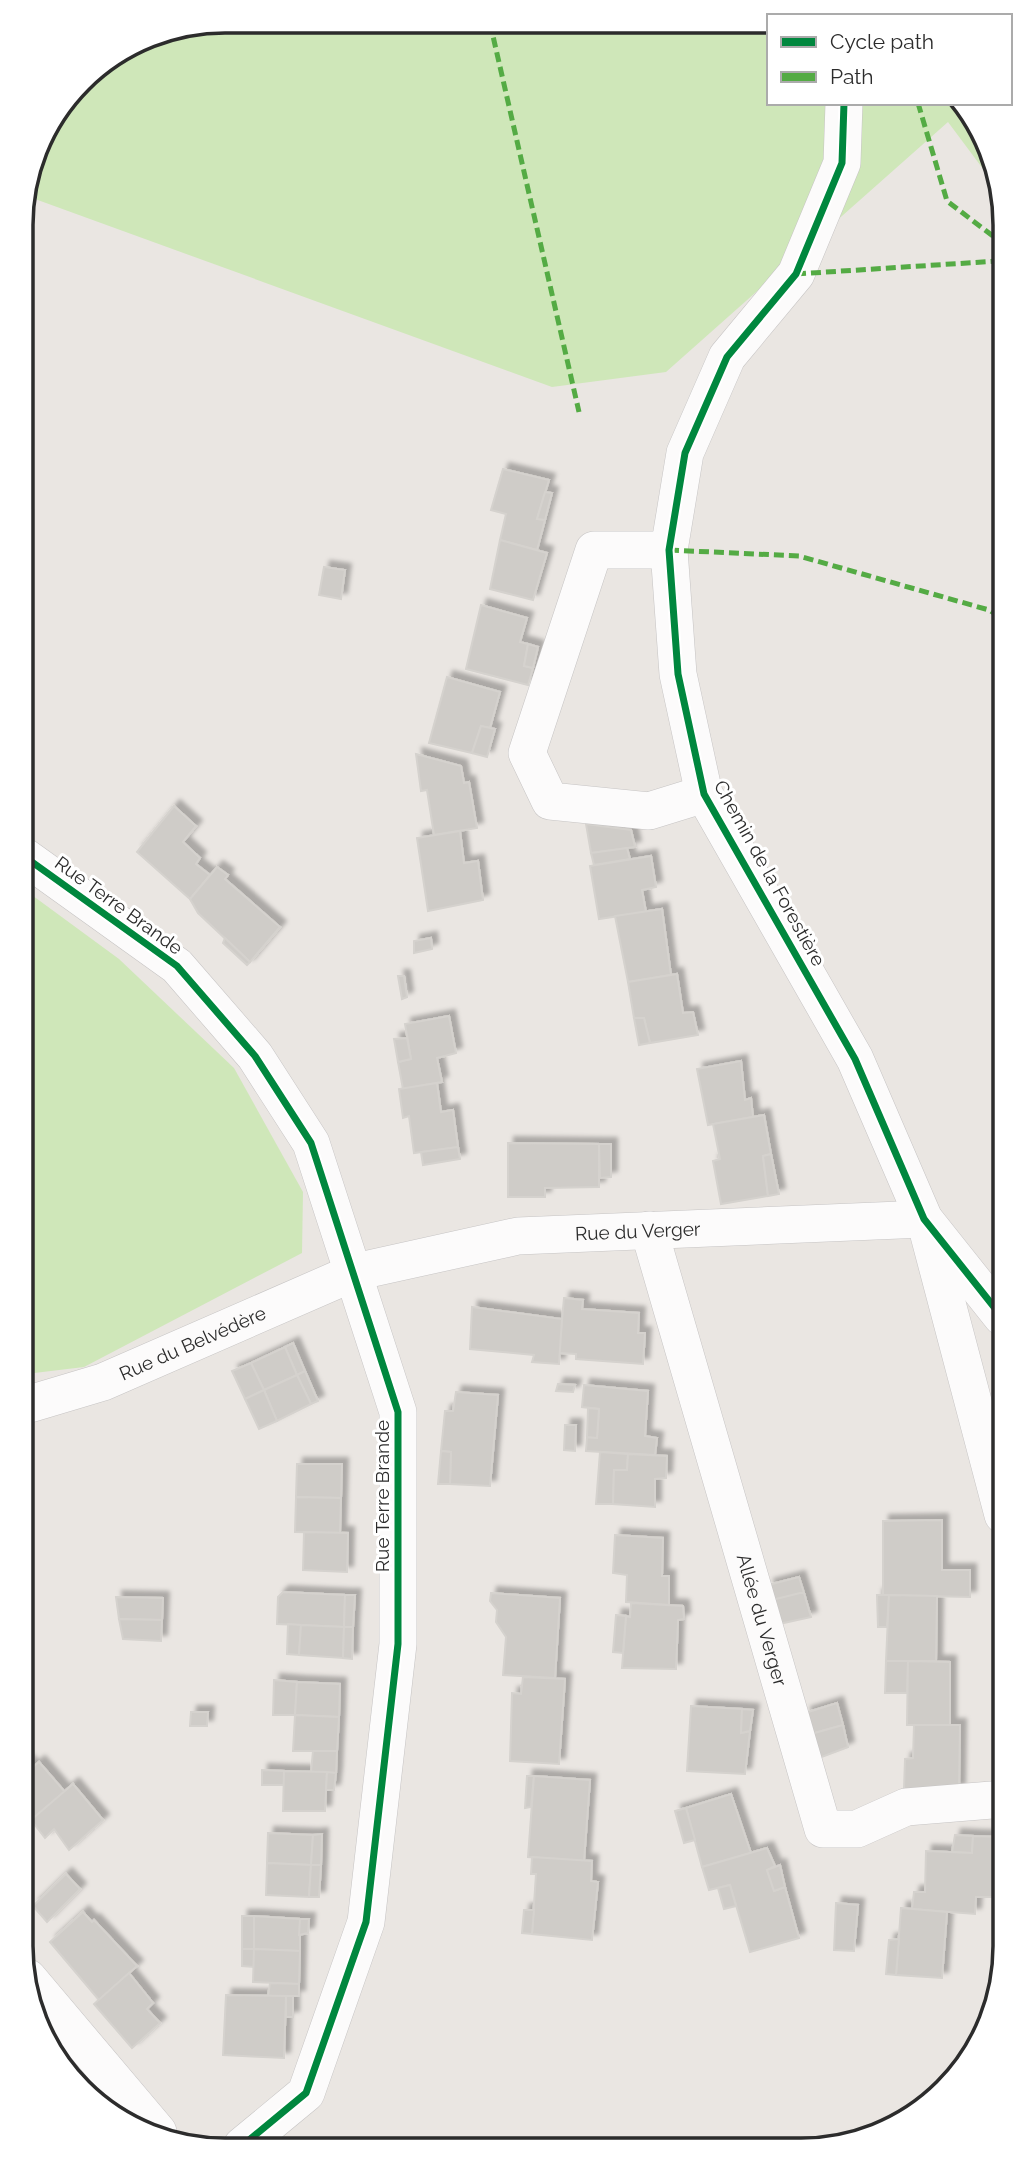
<svg xmlns="http://www.w3.org/2000/svg" width="1026" height="2171" viewBox="0 0 1026 2171" font-family="Raleway,sans-serif">
  <style>
    .green { fill: #cfe7b9 }
    .building { fill: #cfccc8; stroke: #d5d2ce; stroke-width: 2; filter: url(#shadow) }
    .lines { fill: none; stroke-linecap: round; stroke-linejoin: round }
    .minor-casing { stroke: #c6c4c4; stroke-width: 38 }
    .minor { stroke: #fcfbfb; stroke-width: 37 }
    .quiet { stroke: #54ab44; stroke-width: 5; stroke-dasharray: 10 5; stroke-linecap: butt }
    .cycleway-casing { stroke: #fff; stroke-width: 11 }
    .cycleway { stroke: #00873e; stroke-width: 7 }
    .labels { text-anchor: middle; dominant-baseline: central; stroke-width: 6; stroke-linejoin: round; paint-order: stroke }
    .street-label { font-size: 19px; fill: #2c2c2c; stroke: #fff }
    .rim { fill: none; stroke: #2c2c2c; stroke-width: 3.5 }
  </style>
  <defs>
    <filter id="shadow"><feDropShadow dx="6" dy="-6" stdDeviation="2" flood-color="#0004"/></filter>
  </defs>
  <rect width="100%" height="100%" fill="#eae6e2"/>
  <g class="green">
    <path d="M225 21 769 24V103H955L998 172V189L948 122 666 372 552 387 24 195 42 135 90 72 147 36Z"/>
    <path d="M25 890 119 959 234 1068 303 1192 302 1253 84 1367 26 1374Z"/>
  </g>
  <g class="building">
    <path d="M503 469 549 480 537 519 545 520 537 550 500 540 506 514 491 510Z"/>
    <path d="M545 492 552 493 545 520 537 519Z"/>
    <path d="M500 540 547 553 533 600 490 589Z"/>
    <path d="M324 567 345 570 341 599 319 595Z"/>
    <path d="M481 605 527 618 520 642 528 644 524 666 533 668 528 685 466 669Z"/>
    <path d="M528 644 538 647 533 668 524 666Z"/>
    <path d="M447 677 500 692 490 728 481 726 472 753 429 743Z"/>
    <path d="M481 726 495 729 487 757 472 753Z"/>
    <path d="M416 754 461 766 464 783 469 782 477 828 434 835 427 790 421 791Z"/>
    <path d="M174 806 196 826 183 842 200 858 196 864 210 875 190 899 137 852Z"/>
    <path d="M586 824 631 830 635 847 591 853Z"/>
    <path d="M460 831 464 863 478 861 483 900 428 911 417 838Z"/>
    <path d="M627 848 630 859 594 865 591 853Z"/>
    <path d="M651 856 656 887 642 890 646 912 599 919 590 866Z"/>
    <path d="M217 867 228 875 225 879 280 927 250 962 198 913 190 899Z"/>
    <path d="M662 909 671 975 628 982 615 916Z"/>
    <path d="M225 938 250 962 247 965 223 943Z"/>
    <path d="M431 938 432 949 414 953V941Z"/>
    <path d="M677 974 683 1013 693 1012 698 1035 650 1043 644 1018H634L628 982Z"/>
    <path d="M398 976H404L407 997 402 999Z"/>
    <path d="M449 1016 456 1053 437 1058 442 1082 403 1089 398 1062 411 1059 405 1024Z"/>
    <path d="M634 1018H644L650 1043 639 1045Z"/>
    <path d="M407 1038 411 1059 398 1062 394 1039Z"/>
    <path d="M741 1061 745 1100 751 1098 753 1117 708 1125 697 1069Z"/>
    <path d="M437 1083 441 1112 453 1110 458 1147 414 1153 409 1116 403 1118 399 1089Z"/>
    <path d="M764 1115 771 1154 763 1156 768 1196 721 1204 713 1161 720 1159 713 1124Z"/>
    <path d="M508 1143 599 1144V1187L545 1188V1197H508Z"/>
    <path d="M599 1144H611V1177L600 1178Z"/>
    <path d="M458 1147 460 1159 423 1165 421 1152Z"/>
    <path d="M771 1154 779 1194 768 1196 763 1156Z"/>
    <path d="M564 1298 583 1300 582 1309 639 1313 638 1333H645L643 1364 576 1359V1354L559 1353Z"/>
    <path d="M472 1307 562 1319 559 1364 532 1362 534 1355 470 1349Z"/>
    <path d="M293 1343 305 1371 297 1375 285 1347Z"/>
    <path d="M285 1347 297 1375 264 1390 251 1363Z"/>
    <path d="M251 1363 264 1390 245 1399 232 1371Z"/>
    <path d="M305 1371 318 1401 311 1404 297 1375Z"/>
    <path d="M297 1375 311 1404 277 1421 264 1390Z"/>
    <path d="M558 1384 575 1385 573 1392 556 1391Z"/>
    <path d="M584 1385 648 1391 645 1436 657 1438 655 1455 586 1451 587 1437 597 1438 599 1409 582 1407Z"/>
    <path d="M264 1390 277 1421 259 1429 245 1399Z"/>
    <path d="M456 1392 498 1395 490 1486 450 1484 451 1452 441 1451 445 1411H453Z"/>
    <path d="M588 1408 599 1409 597 1438 587 1437Z"/>
    <path d="M565 1425H576L575 1451 564 1450Z"/>
    <path d="M441 1451 451 1452 450 1484H438Z"/>
    <path d="M600 1452 628 1454 627 1470H614L613 1504H596Z"/>
    <path d="M628 1454 667 1456 666 1478 655 1479V1507L613 1504 614 1470H627Z"/>
    <path d="M297 1464H342L341 1498 296 1497Z"/>
    <path d="M296 1497 341 1498 340 1533 295 1532Z"/>
    <path d="M942 1520V1570H970V1597L883 1595V1521Z"/>
    <path d="M304 1532 348 1533 347 1572 303 1570Z"/>
    <path d="M615 1535 663 1538 662 1576H669V1605L626 1602 627 1575 613 1573Z"/>
    <path d="M799 1577 804 1593 772 1600 768 1585Z"/>
    <path d="M283 1592 345 1595 344 1627 277 1624 278 1597Z"/>
    <path d="M491 1593 560 1598 555 1678 503 1675 506 1637 496 1622 497 1610 490 1601Z"/>
    <path d="M800 1593H804L811 1617 779 1624 772 1600Z"/>
    <path d="M345 1595H355L353 1627H344Z"/>
    <path d="M877 1595H889L887 1627H878Z"/>
    <path d="M889 1595 937 1596 936 1661H886Z"/>
    <path d="M116 1597 163 1598 162 1620 119 1619Z"/>
    <path d="M631 1603 683 1606 684 1619 678 1620 676 1669 622 1668 626 1616 630 1617Z"/>
    <path d="M616 1615 626 1616 623 1653 613 1652Z"/>
    <path d="M119 1619 162 1620 161 1641 123 1639Z"/>
    <path d="M288 1624 301 1625 299 1655 287 1654Z"/>
    <path d="M301 1625 344 1627 343 1658 299 1655Z"/>
    <path d="M344 1627H353L352 1659 343 1658Z"/>
    <path d="M886 1661H908L907 1693H885Z"/>
    <path d="M908 1661 950 1662V1725H907Z"/>
    <path d="M523 1677 565 1679 559 1764 510 1761 512 1693 521 1694Z"/>
    <path d="M274 1680 297 1682 295 1715H273Z"/>
    <path d="M297 1682 340 1684 339 1717 295 1715Z"/>
    <path d="M837 1703 843 1725 811 1734 805 1713Z"/>
    <path d="M691 1706 742 1709 741 1733 750 1731 745 1774 687 1771Z"/>
    <path d="M742 1709 753 1710 750 1731 741 1733Z"/>
    <path d="M191 1712H208L207 1726H190Z"/>
    <path d="M295 1715 339 1717 337 1751H293Z"/>
    <path d="M843 1725 848 1747 819 1758 811 1734Z"/>
    <path d="M914 1725H960L959 1790 904 1789 905 1759 913 1758Z"/>
    <path d="M313 1751H337L336 1773 311 1772Z"/>
    <path d="M27 1761 33 1767 39 1762 65 1792 31 1820 28 1816Z"/>
    <path d="M262 1770 284 1771V1785H262Z"/>
    <path d="M284 1771 327 1772 325 1811H283Z"/>
    <path d="M327 1772 336 1773 334 1790H326Z"/>
    <path d="M527 1776H534L531 1807 525 1808Z"/>
    <path d="M534 1776 590 1780 584 1861 528 1857Z"/>
    <path d="M73 1784 103 1820 69 1850 54 1829 45 1838 31 1820Z"/>
    <path d="M731 1794 751 1853 702 1867 686 1808Z"/>
    <path d="M686 1808 695 1840 684 1843 675 1811Z"/>
    <path d="M268 1833 313 1835 311 1865 267 1863Z"/>
    <path d="M322 1834 321 1865H311L313 1835Z"/>
    <path d="M955 1835 973 1836 972 1853 952 1852Z"/>
    <path d="M973 1836 1004 1837V1893L1000 1897H976L975 1914 912 1909 914 1892H925L926 1851 972 1853Z"/>
    <path d="M767 1848 775 1866 767 1870 774 1891 785 1887 799 1938 750 1952 730 1885 709 1890 702 1867Z"/>
    <path d="M532 1857 592 1861 591 1881 598 1882 592 1940 532 1934 536 1874H531Z"/>
    <path d="M267 1863 311 1865 309 1897 266 1895Z"/>
    <path d="M311 1865H321L319 1897H309Z"/>
    <path d="M780 1865 785 1887 774 1891 767 1870Z"/>
    <path d="M66 1874 80 1889 47 1922 33 1906Z"/>
    <path d="M730 1885 736 1906 724 1909 718 1888Z"/>
    <path d="M836 1903 858 1905 854 1951 834 1950Z"/>
    <path d="M901 1908 947 1912 942 1978 896 1975Z"/>
    <path d="M524 1910H534L532 1934 522 1933Z"/>
    <path d="M83 1912 92 1922 94 1920 137 1966 99 2000 50 1942Z"/>
    <rect x="242" y="1916" width="12" height="33"/>
    <path d="M254 1916 300 1919V1951L254 1949Z"/>
    <path d="M300 1919H309L308 1933 299 1935Z"/>
    <path d="M899 1939 896 1975 886 1974 889 1940Z"/>
    <path d="M242 1949H254V1967L242 1966Z"/>
    <path d="M254 1949 300 1951 299 1984 253 1982Z"/>
    <path d="M129 1973 153 2003 147 2009 160 2023 132 2048 94 2004Z"/>
    <path d="M270 1983 299 1984V1996H268Z"/>
    <path d="M226 1995 286 1996 284 2058 223 2055Z"/>
    <rect x="286" y="1996" width="7" height="21"/>
  </g>
  <g class="lines">
    <g class="minor-casing">
      <g id="minor">
        <path d="M844 103 842 163 796 274 727 357 685 453 669 550 678 674 704 794 855 1059 924 1219 1002 1317"/>
        <path d="M669 550H594L527 753 550 801 649 811 704 794"/>
        <path d="M25 857 177 966 255 1056 311 1143 398 1412V1644L366 1922 306 2093 242 2146"/>
        <path id="s1" d="M649 1230 823 1829H857L906 1807 1004 1799"/>
        <path d="M929 1235 1003 1515"/>
        <path id="s2" d="M26 1405 103 1382 355 1272 518 1236 924 1219"/>
        <path d="M28 1978 158 2132"/>
      </g>
    </g>
    <use href="#minor" class="minor"/>
    <g class="quiet">
      <path d="M490 23 579 412"/>
      <path d="M918 103 947 201 998 240"/>
      <path d="M796 274 998 261"/>
      <path d="M669 550 799 556 989 610 1000 617"/>
    </g>
    <g class="cycleway-casing">
      <g id="cycleway">
        <path d="M844 103 842 163 796 274 727 357 685 453 669 550 678 674 704 794 855 1059 924 1219 1002 1317"/>
        <path d="M25 857 177 966 255 1056 311 1143 398 1412V1644L366 1922 306 2093 242 2146"/>
      </g>
    </g>
    <use href="#cycleway" class="cycleway"/>
  </g>
  <g class="labels">
    <g class="street-label">
      <text transform="translate(770 873) rotate(61)">Chemin de la Forestière</text>
      <text transform="translate(119 905) rotate(36)">Rue Terre Brande</text>
      <text stroke="none"><textPath href="#s2" startOffset="642">Rue du Verger</textPath></text>
      <text stroke="none"><textPath href="#s2" startOffset="178">Rue du Belvédère</textPath></text>
      <text transform="translate(382 1496) rotate(-90)">Rue Terre Brande</text>
      <text stroke="none"><textPath href="#s1" startOffset="406">Allée du Verger</textPath></text>
    </g>
  </g>
  <path d="M0 0H1026V2171H0ZM225 33H801A192 192 0 0 1 993 225V1946A192 192 0 0 1 801 2138H225A192 192 0 0 1 33 1946V225A192 192 0 0 1 225 33Z" fill="#fff" fill-rule="evenodd"/>
  <path class="rim" d="M225 33H801A192 192 0 0 1 993 225V1946A192 192 0 0 1 801 2138H225A192 192 0 0 1 33 1946V225A192 192 0 0 1 225 33Z"/>
  <rect x="767" y="14" width="245" height="91" fill="#ffffff" stroke="#ababab" stroke-width="2"/>
  <rect x="781" y="37" width="35" height="10" fill="#00873e" stroke="#ababab" stroke-width="2"/>
  <text x="830" y="49" font-size="21" fill="#2c2c2c">Cycle path</text>
  <rect x="781" y="72" width="35" height="10" fill="#54ab44" stroke="#ababab" stroke-width="2"/>
  <text x="830" y="84" font-size="21" fill="#2c2c2c">Path</text>
</svg>
